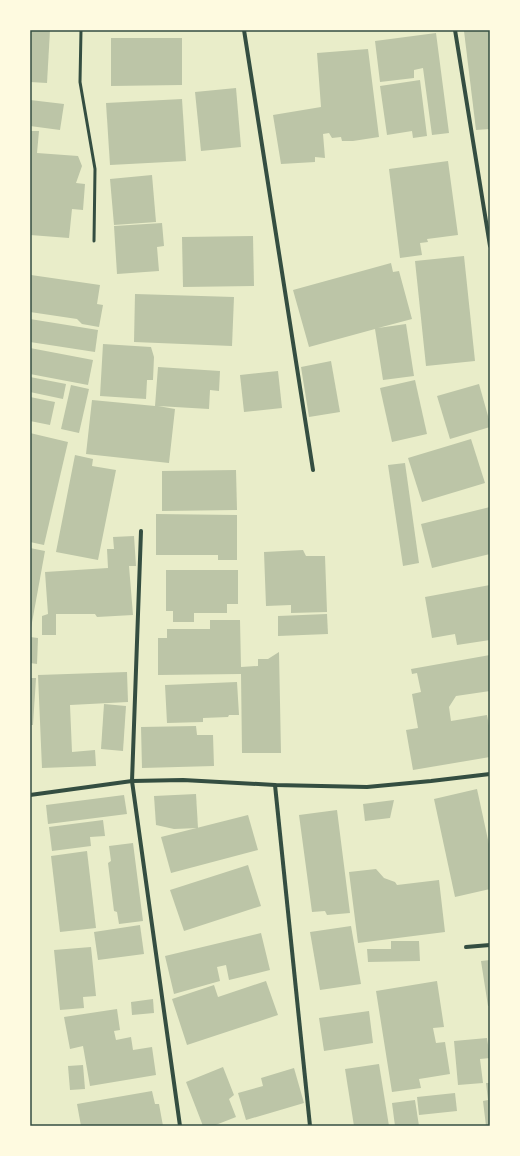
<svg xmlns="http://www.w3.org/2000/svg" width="520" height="1156" viewBox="0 0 520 1156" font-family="Mulish,sans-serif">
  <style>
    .building { fill: #bcc5a7 }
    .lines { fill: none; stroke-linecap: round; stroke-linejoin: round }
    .service { stroke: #344e41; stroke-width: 3 }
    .minor { stroke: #344e41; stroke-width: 4 }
    .neatline { fill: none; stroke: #344e41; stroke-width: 1.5 }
  </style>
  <rect width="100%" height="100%" fill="#e9edc9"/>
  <g class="building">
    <path d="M30 30H50L47 83 30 82Z"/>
    <path d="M475 30H490V129L476 130 464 31Z"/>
    <path d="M436 33 449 133 432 135 423 68 414 70V78L380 82 375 41Z"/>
    <path d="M111 38H182V85L111 86Z"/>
    <path d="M368 49 379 137 353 141H342L341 137 332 138 329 133 323 134 325 158 315 157V162L281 164 273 115 321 107 317 53Z"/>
    <path d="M420 80 427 136 413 138 412 131 387 135 380 86Z"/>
    <path d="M236 88 241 147 201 151 195 92Z"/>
    <path d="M182 99 186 161 110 165 106 103Z"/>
    <path d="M30 100 64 104 60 130 30 126Z"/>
    <path d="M30 131H39L37 153 78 156 82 166 76 183 85 184 83 210 72 209 69 238 30 235Z"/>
    <path d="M448 161 458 235 427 239 428 242 420 243 422 255 400 258 389 169Z"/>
    <path d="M152 175 156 222 114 225 110 179Z"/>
    <path d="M162 223 164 246 157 247 159 271 117 274 114 226Z"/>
    <path d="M253 236 254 286 183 287 182 237Z"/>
    <path d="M464 256 475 361 426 366 415 261Z"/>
    <path d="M391 263 393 272 399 271 412 319 378 328 406 324 414 376 383 380 375 329 309 347 293 290Z"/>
    <path d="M31 275 100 285 97 304 103 305 99 327 82 324 77 319 30 312Z"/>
    <path d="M135 294 234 297 232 346 134 342Z"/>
    <path d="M30 319 98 330 95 352 30 342Z"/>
    <path d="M103 344 151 347 154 357 153 380H147L146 399 100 396Z"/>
    <path d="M30 348 93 360 88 385 30 374Z"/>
    <path d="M331 361 340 412 309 417 301 367Z"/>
    <path d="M158 367 220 371 219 391 210 390 209 409 158 406 175 409 169 463 86 454 92 400 155 406Z"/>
    <path d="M278 371 282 408 244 412 240 375Z"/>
    <path d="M30 377 66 384 63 399 30 392Z"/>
    <path d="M415 380 427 434 392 442 380 388Z"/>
    <path d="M479 384 490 423V427L450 439 437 396Z"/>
    <path d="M71 385 89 389 79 433 61 429Z"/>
    <path d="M30 397 55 402 50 425 30 421Z"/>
    <path d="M30 433 68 442 44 545 30 542Z"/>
    <path d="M471 439 485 483 422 502 408 458Z"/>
    <path d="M75 455 93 459 92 466 116 470 98 560 56 552Z"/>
    <path d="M405 463 419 563 403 566 388 465Z"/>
    <path d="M236 470 237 510 162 511V471Z"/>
    <path d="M490 507V554L432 568 421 524Z"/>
    <path d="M156 514 237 515V560H218V555H156Z"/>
    <path d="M134 536 136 566H129L133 615 97 617 95 614H56V635H42V616L48 614 45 572 108 568 107 549H114L113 537Z"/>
    <path d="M30 548 45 551 31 628H30Z"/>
    <path d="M303 550 306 556H325L327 612 291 613V605L266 606 264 552Z"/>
    <path d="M166 570H238V604H227V613H194V622H173V611H166Z"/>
    <path d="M490 585V640L457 645 455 634 432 638 425 597Z"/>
    <path d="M327 614 328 634 278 636V616Z"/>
    <path d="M210 620H240L241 667 258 666V659H268L279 652 281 753H242L241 674 158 675V638H167V629H210Z"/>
    <path d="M30 637 38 638 37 664 30 663Z"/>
    <path d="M490 655V691L456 696 449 707 451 721 487 715 490 731V757L413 770 406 730 418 728 412 694 421 692 417 673 412 674 411 669Z"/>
    <path d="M127 672 128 702 70 705 72 752 95 750 96 766 42 768 38 675Z"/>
    <path d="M30 678H36L33 725H30Z"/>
    <path d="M237 682 239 715H229L228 717 203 718V722L167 723 165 685Z"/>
    <path d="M104 704 126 706 123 751 101 749Z"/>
    <path d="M196 726 197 735H213L214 766 142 768 141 727Z"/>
    <path d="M477 789 490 849V889L455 897 434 799Z"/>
    <path d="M196 794 198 828 174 829 156 825 154 796Z"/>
    <path d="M124 795 127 814 48 824 46 805Z"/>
    <path d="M394 800 390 818 365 821 363 804Z"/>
    <path d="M337 810 350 913 327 915 325 911 312 912 299 815Z"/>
    <path d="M248 815 258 850 171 873 161 837Z"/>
    <path d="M103 820 105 836 90 837 91 846 52 851 49 827Z"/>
    <path d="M133 843 143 921 119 924 117 912 114 911 108 863 111 861 109 846Z"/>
    <path d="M87 851 96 928 60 932 51 856Z"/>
    <path d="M248 865 261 906 184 931 170 890Z"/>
    <path d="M376 869 384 878 395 882 397 885 439 880 445 932 358 943 349 872Z"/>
    <path d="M140 925 144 954 98 960 94 932Z"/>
    <path d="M351 926 361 984 320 990 310 932Z"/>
    <path d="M261 933 270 970 229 980 226 965 217 967 220 981 174 994 165 956Z"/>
    <path d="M391 941H419L420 961 368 962 367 949H391Z"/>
    <path d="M91 947 96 996 83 997 84 1008 60 1010 54 950Z"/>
    <path d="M490 960V1006H488L481 961Z"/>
    <path d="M266 981 278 1015 187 1045 172 999 214 985 218 997Z"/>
    <path d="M437 981 444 1027 433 1028 436 1043 445 1042 450 1074 419 1079 421 1088 392 1092 376 991Z"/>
    <path d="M153 999 154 1013 132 1015 131 1002Z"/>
    <path d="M117 1009 120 1030 114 1031 116 1040 131 1037 133 1050 152 1047 156 1075 90 1086 83 1046 70 1049 64 1017Z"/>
    <path d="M369 1011 373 1043 324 1051 319 1018Z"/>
    <path d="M487 1038 490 1058 480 1059 483 1083 458 1085 454 1041Z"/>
    <path d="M379 1064 389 1126H354L345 1069Z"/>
    <path d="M83 1065 85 1089 70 1090 68 1066Z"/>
    <path d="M223 1067 234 1095 229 1099 236 1117 213 1126H203L186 1082Z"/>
    <path d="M294 1068 304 1103 246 1120 238 1093 263 1086 261 1078Z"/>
    <path d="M486 1083H490V1126H486L483 1101 488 1100Z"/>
    <path d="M152 1091 155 1104H159L163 1126H81L77 1104Z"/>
    <path d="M455 1093 457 1111 419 1115 417 1097Z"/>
    <path d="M415 1100 419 1126H395L392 1103Z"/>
  </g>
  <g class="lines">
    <path class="service" d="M81 30 80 82 95 169 94 241"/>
    <g class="minor">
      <path d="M244 30 313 470"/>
      <path d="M455 30 490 246"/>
      <path d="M141 531 132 781 180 1126"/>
      <path d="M275 785 310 1126"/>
      <path d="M30 795 132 781 183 780 275 785 367 787 431 781 490 774"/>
      <path d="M466 947 490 945"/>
    </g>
  </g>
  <rect width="520" height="1156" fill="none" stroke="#fefae0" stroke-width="62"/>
  <rect x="31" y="31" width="458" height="1094" class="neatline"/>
</svg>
